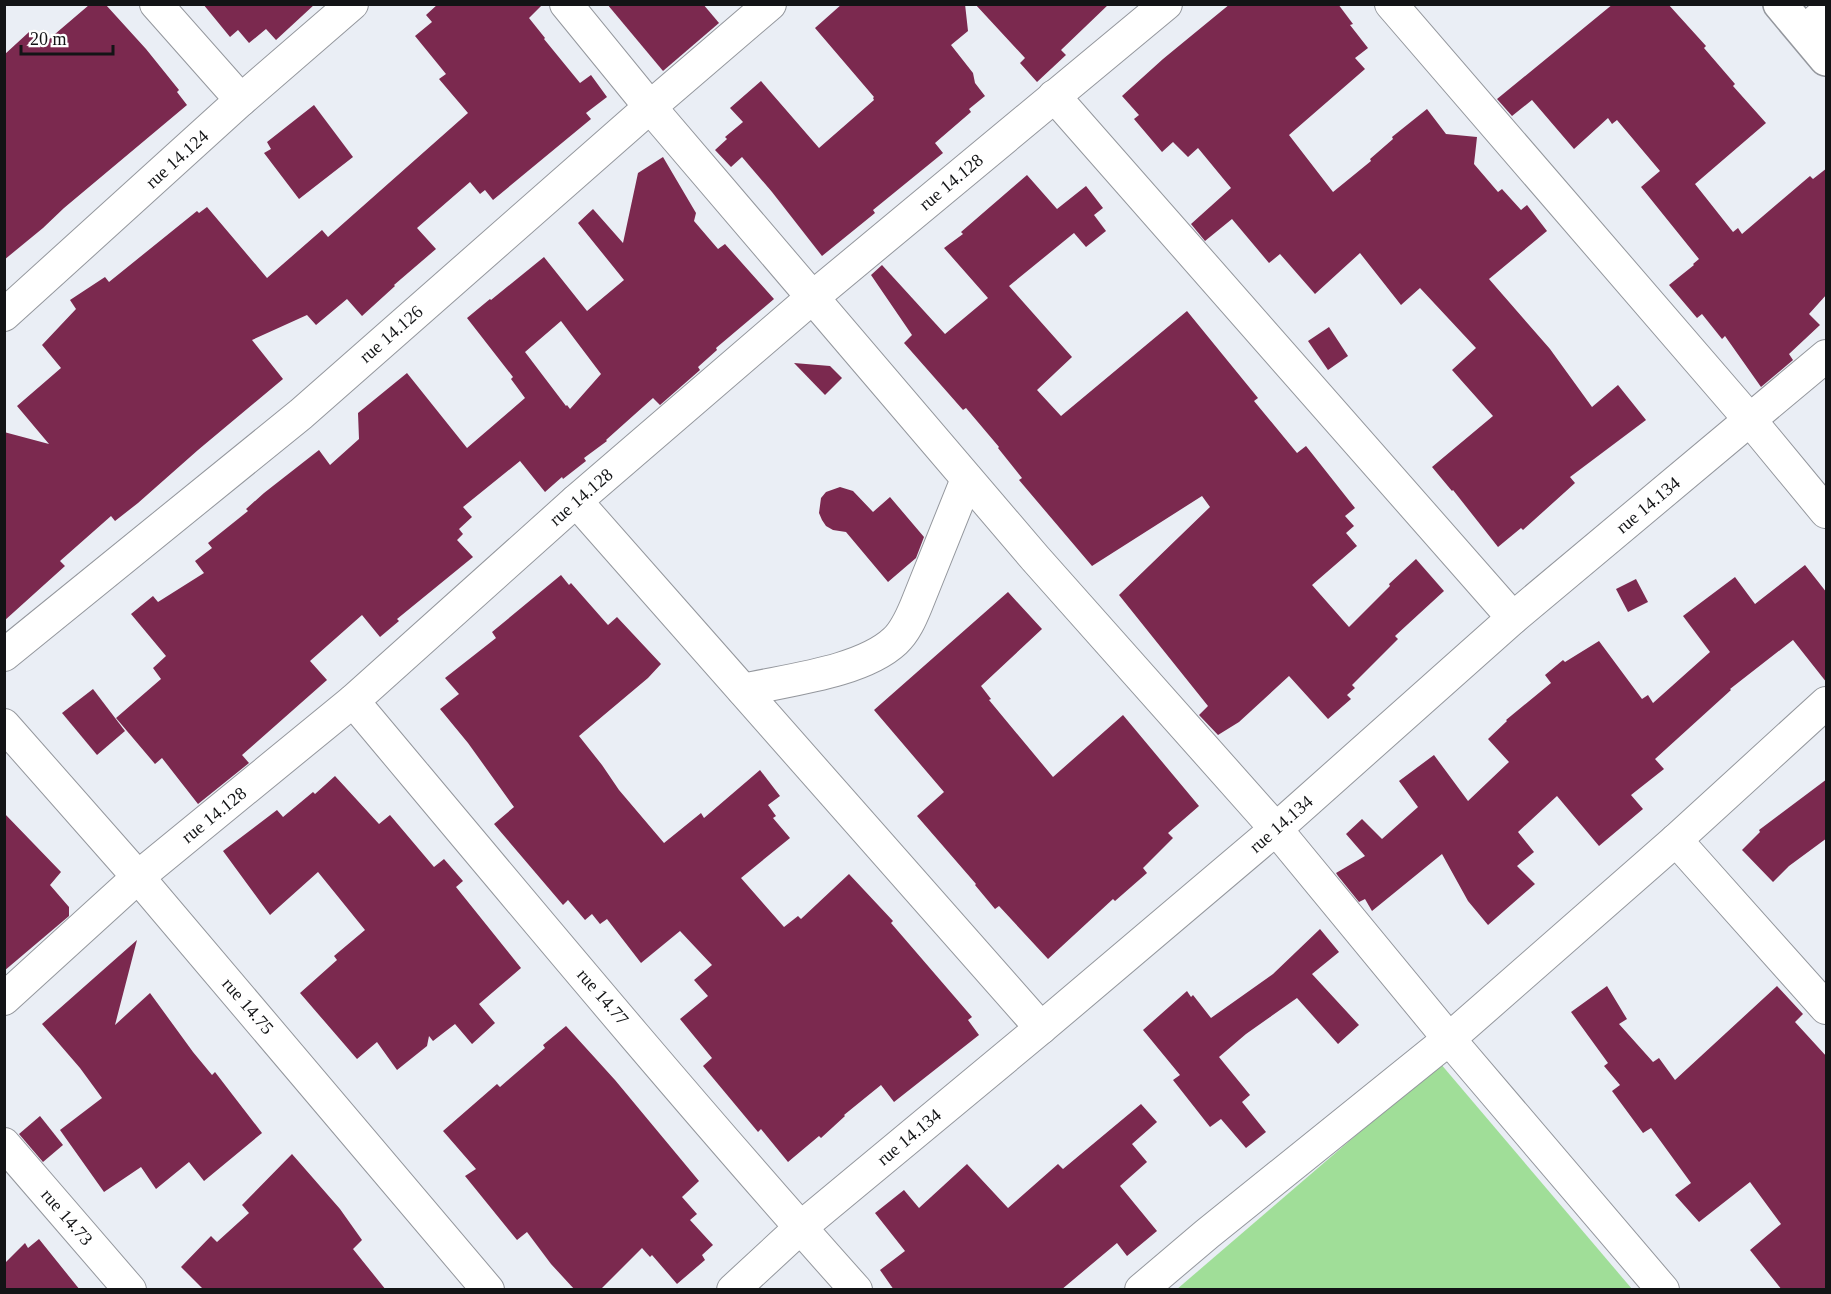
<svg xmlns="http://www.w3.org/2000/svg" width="1831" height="1294" viewBox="0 0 1831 1294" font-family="Georgia,serif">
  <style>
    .green { fill: #a0de98 }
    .building { fill: #7b294f; fill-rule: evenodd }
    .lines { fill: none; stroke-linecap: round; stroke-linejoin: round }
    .street-casing { stroke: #94979d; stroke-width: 34 }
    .secondary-casing { stroke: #94979d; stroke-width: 36 }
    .street { stroke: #fff; stroke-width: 32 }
    .secondary { stroke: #fff; stroke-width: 33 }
    .labels { text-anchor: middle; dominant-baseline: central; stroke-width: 6; stroke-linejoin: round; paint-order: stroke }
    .street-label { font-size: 18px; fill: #131416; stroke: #fff }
  </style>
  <rect width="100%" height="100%" fill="#eaeef5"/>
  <path class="green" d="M1440 1063 1632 1289 1176 1290Z"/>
  <g class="building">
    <path d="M203 4H315L276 40 266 29 249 43 238 30 230 37Z"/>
    <path d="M438 4H543L529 18 545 38 544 39 580 83 591 75 607 97 586 113 591 119 493 200 485 190 480 194 470 182 417 228 436 249 394 285 395 286 362 316 347 299 316 325 307 315 252 340 283 379 198 450 138 503 115 521 111 516 60 561 65 566 4 621V432L49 444 17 406 61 368 42 345 76 309 70 300 105 277 109 282 197 211 199 213 207 207 267 278 322 230 328 237 468 113 439 79 446 74 415 36 432 22 426 15Z"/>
    <path d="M607 4H703L719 23 663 71Z"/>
    <path d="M842 4H965L968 31 951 45 973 73 975 83 985 96 969 109 971 112 935 143 943 153 873 210 875 213 822 256 772 192 742 157 731 167 715 150 727 139 725 137 743 122 730 108 761 81 819 148 874 100 873 98 874 97 815 28Z"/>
    <path d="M975 4H1109L1061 50 1066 55 1037 82 1020 63 1025 58Z"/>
    <path d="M1230 4H1338L1353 24 1350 25 1368 48 1355 58 1365 69 1289 135 1333 192 1371 161 1370 159 1393 139 1392 137 1427 109 1446 134 1477 137 1474 164 1498 192 1502 189 1521 210 1527 205 1547 231 1489 279 1550 349 1592 407 1618 385 1646 420 1570 477 1575 483 1523 530 1521 528 1498 547 1453 490 1452 491 1432 467 1493 416 1452 370 1476 348 1420 288 1401 305 1360 253 1315 294 1280 254 1269 263 1232 219 1205 241 1191 224 1231 188 1198 148 1188 157 1173 142 1162 152 1134 119 1139 115 1122 96 1163 59Z"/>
    <path d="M1613 4H1668L1706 46 1704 48 1735 84 1733 86 1766 123 1695 184 1733 232 1738 228 1742 234 1810 176 1813 179 1827 168V294L1809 314 1820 325 1789 354 1793 360 1761 387 1725 336 1722 339 1702 314 1697 318 1669 285 1694 265 1693 264 1699 259 1641 187 1660 171 1617 120 1612 124 1608 118 1574 149 1532 100 1512 116 1497 99Z"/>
    <path d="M89 5H106L146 49 179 90 177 92 187 105 64 208 43 228 4 260V55L29 32 41 46Z"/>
    <path d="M314 105 353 157 299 199 264 153 271 149 267 142Z"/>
    <path d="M663 157 696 213 694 221 718 249 725 244 774 299 716 348 717 350 698 367 700 370 660 405 653 398 606 440 607 441 584 458 586 461 563 479 562 477 545 492 520 461 463 507 472 517 459 529 463 534 457 540 473 557 397 619 399 621 380 637 362 615 310 661 327 680 242 755 249 763 198 804 162 758 155 764 116 718 161 679 153 668 166 656 131 614 153 596 158 602 204 573 195 561 212 548 208 543 248 511 246 509 264 493 319 450 330 465 359 439 358 413 407 373 467 448 525 398 511 379 513 377 467 318 490 299 491 300 544 257 587 311 624 280 578 223 593 209 623 243 638 173ZM561 321 601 374 570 409 567 405 566 406 525 352Z"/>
    <path d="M1027 175 1057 209 1086 186 1103 208 1094 215 1106 231 1086 247 1074 233 1009 286 1072 357 1037 390 1061 416 1187 311 1258 398 1254 401 1297 453 1306 446 1355 508 1345 516 1354 526 1346 533 1357 546 1312 585 1349 627 1390 586 1389 584 1416 559 1444 591 1395 636 1398 639 1352 685 1355 688 1347 695 1351 699 1328 719 1289 676 1239 722 1218 735 1199 715 1208 706 1119 595 1210 507 1202 496 1092 566 1019 480 1022 478 998 448 999 447 966 408 963 410 904 343 912 335 871 275 882 265 945 334 988 298 944 248 963 234 961 232Z"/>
    <path d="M1329 327 1348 356 1328 370 1308 341Z"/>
    <path d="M794 363 830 366 842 378 825 395Z"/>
    <path d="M840 487 853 491 873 512 890 497 924 537 916 558 888 582 846 532 833 530 826 526 822 520 819 513 821 498 826 492Z"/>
    <path d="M1805 565 1827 593V683L1793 640 1730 689 1731 690 1655 759 1664 769 1631 795 1643 809 1599 846 1557 796 1518 832 1534 852 1517 866 1535 884 1488 925 1468 901 1442 854 1372 911 1365 899 1359 902 1338 876 1336 873 1365 856 1346 834 1362 819 1382 839 1418 807 1399 781 1434 755 1468 801 1509 762 1488 739 1507 721 1506 720 1551 683 1545 675 1563 660 1565 662 1599 641 1642 699 1648 695 1653 703 1710 652 1683 616 1735 577 1755 604Z"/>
    <path d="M561 575 569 585 571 583 608 625 617 617 661 664 648 678 579 736 602 765 619 790 664 843 701 813 704 818 760 770 780 796 768 805 776 816 773 818 790 838 741 878 784 927 798 916 801 919 849 874 893 921 891 923 972 1017 968 1020 979 1035 894 1102 881 1085 844 1115 845 1116 821 1138 819 1136 788 1162 761 1129 758 1132 703 1066 712 1058 680 1019 708 996 694 980 712 965 680 931 641 963 607 919 600 924 592 914 585 920 568 900 563 905 494 824 514 807 468 743 440 709 459 694 445 678 496 638 492 632Z"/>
    <path d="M1636 579 1648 602 1628 612 1616 589Z"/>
    <path d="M1008 592 1042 629 981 686 991 699 989 700 1053 777 1123 715 1199 806 1168 833 1173 838 1143 868 1147 873 1115 901 1113 899 1048 959 999 906 995 909 975 885 976 884 917 816 944 792 874 710Z"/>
    <path d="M93 689 125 731 97 755 62 713Z"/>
    <path d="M335 776 379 824 390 815 434 867 444 859 463 881 456 887 521 968 479 1004 495 1023 472 1044 455 1024 433 1041 429 1036 427 1046 397 1070 377 1042 357 1059 300 993 337 960 334 956 365 930 318 872 270 915 223 851 277 810 283 817 313 792 315 794Z"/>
    <path d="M1827 779V838L1789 866 1773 882 1742 850 1760 832 1759 830Z"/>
    <path d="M4 813 61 872 50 885 69 907V916L4 971Z"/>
    <path d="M1320 929 1339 952 1312 974 1359 1025 1338 1044 1297 998 1246 1034 1219 1057 1250 1095 1242 1102 1266 1132 1246 1148 1221 1119 1210 1127 1173 1080 1180 1075 1143 1030 1187 991 1191 997 1193 995 1211 1018 1273 974Z"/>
    <path d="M137 940 115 1025 150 993 193 1052 212 1075 215 1072 262 1133 204 1181 189 1162 156 1189 141 1167 104 1192 60 1130 102 1098 80 1068 42 1024Z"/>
    <path d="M1607 986 1627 1019 1619 1024 1653 1062 1659 1058 1675 1080 1777 986 1803 1014 1795 1022 1827 1057V1290H1782L1750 1250 1781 1224 1750 1182 1699 1222 1675 1195 1691 1183 1651 1128 1643 1133 1612 1091 1620 1085 1604 1066 1608 1063 1571 1012Z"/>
    <path d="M566 1026 615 1080 699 1181 682 1197 697 1214 690 1220 713 1245 702 1255 705 1260 677 1284 652 1255 650 1257 642 1248 600 1290H575L551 1264 527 1232 517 1240 465 1176 476 1169 443 1131 497 1084 500 1087 545 1048 543 1045Z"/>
    <path d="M1141 1104 1157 1122 1132 1144 1147 1162 1120 1186 1157 1231 1127 1256 1117 1243 1061 1290H894L880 1270 905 1251 875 1213 904 1190 919 1208 967 1164 1008 1208 1058 1164 1063 1169Z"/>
    <path d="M40 1116 63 1145 43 1162 19 1134Z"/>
    <path d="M292 1154 340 1209 362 1240 353 1249 386 1290H204L181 1267 211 1236 217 1242 249 1213 242 1205Z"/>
    <path d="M39 1239 80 1290H4V1264L25 1243 28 1248Z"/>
  </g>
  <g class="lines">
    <g class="street-casing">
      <g id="street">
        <path d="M156 4 241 100"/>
        <path d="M566 4 650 107 1035 558 1276 829 1449 1039 1663 1290"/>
        <path d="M1391 4 1750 420 1826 512"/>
        <path d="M1804 32 1826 12"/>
        <path d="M1054 96 1513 618"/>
        <path d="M4 315 241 100 352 4"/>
        <path d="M576 501 1041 1028"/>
        <path d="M4 655 301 414 650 107 770 4"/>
        <path d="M743 690C787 680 862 672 895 641 905 632 911 618 916 606L967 479"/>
        <path d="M353 701C519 899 684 1098 856 1290"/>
        <path d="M4 725 138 877 488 1290"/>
        <path d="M1676 840 1826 1008"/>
        <path d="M4 999 138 877 353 701 576 501 813 297 1166 4"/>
        <path d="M4 1144 130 1290"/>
        <path d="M733 1290 800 1228 1041 1028 1276 829 1513 618 1826 356"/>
        <path d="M1141 1290 1207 1234 1449 1039 1676 840 1826 703"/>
      </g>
    </g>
    <g class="secondary-casing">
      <path id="secondary" d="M1780 4 1826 59"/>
    </g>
    <use href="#street" class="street"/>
    <use href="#secondary" class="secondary"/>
  </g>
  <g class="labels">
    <g class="street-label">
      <text transform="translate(177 159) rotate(-42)">rue 14.124</text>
      <text transform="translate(951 182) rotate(-40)">rue 14.128</text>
      <text transform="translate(391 334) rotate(-41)">rue 14.126</text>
      <text transform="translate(581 497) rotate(-41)">rue 14.128</text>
      <text transform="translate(1648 505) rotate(-40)">rue 14.134</text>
      <text transform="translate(214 815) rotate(-39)">rue 14.128</text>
      <text transform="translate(1281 824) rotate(-41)">rue 14.134</text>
      <text transform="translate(603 997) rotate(49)">rue 14.77</text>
      <text transform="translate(248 1006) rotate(49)">rue 14.75</text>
      <text transform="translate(909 1137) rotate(-40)">rue 14.134</text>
      <text transform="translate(67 1217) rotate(49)">rue 14.73</text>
    </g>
  </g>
  <rect width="1831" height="1294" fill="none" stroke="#131416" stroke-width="12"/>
  <path d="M21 45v9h92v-9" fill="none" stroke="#131416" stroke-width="3"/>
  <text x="30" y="45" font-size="18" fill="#131416" stroke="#ffffff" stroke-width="4.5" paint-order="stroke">20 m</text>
</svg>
